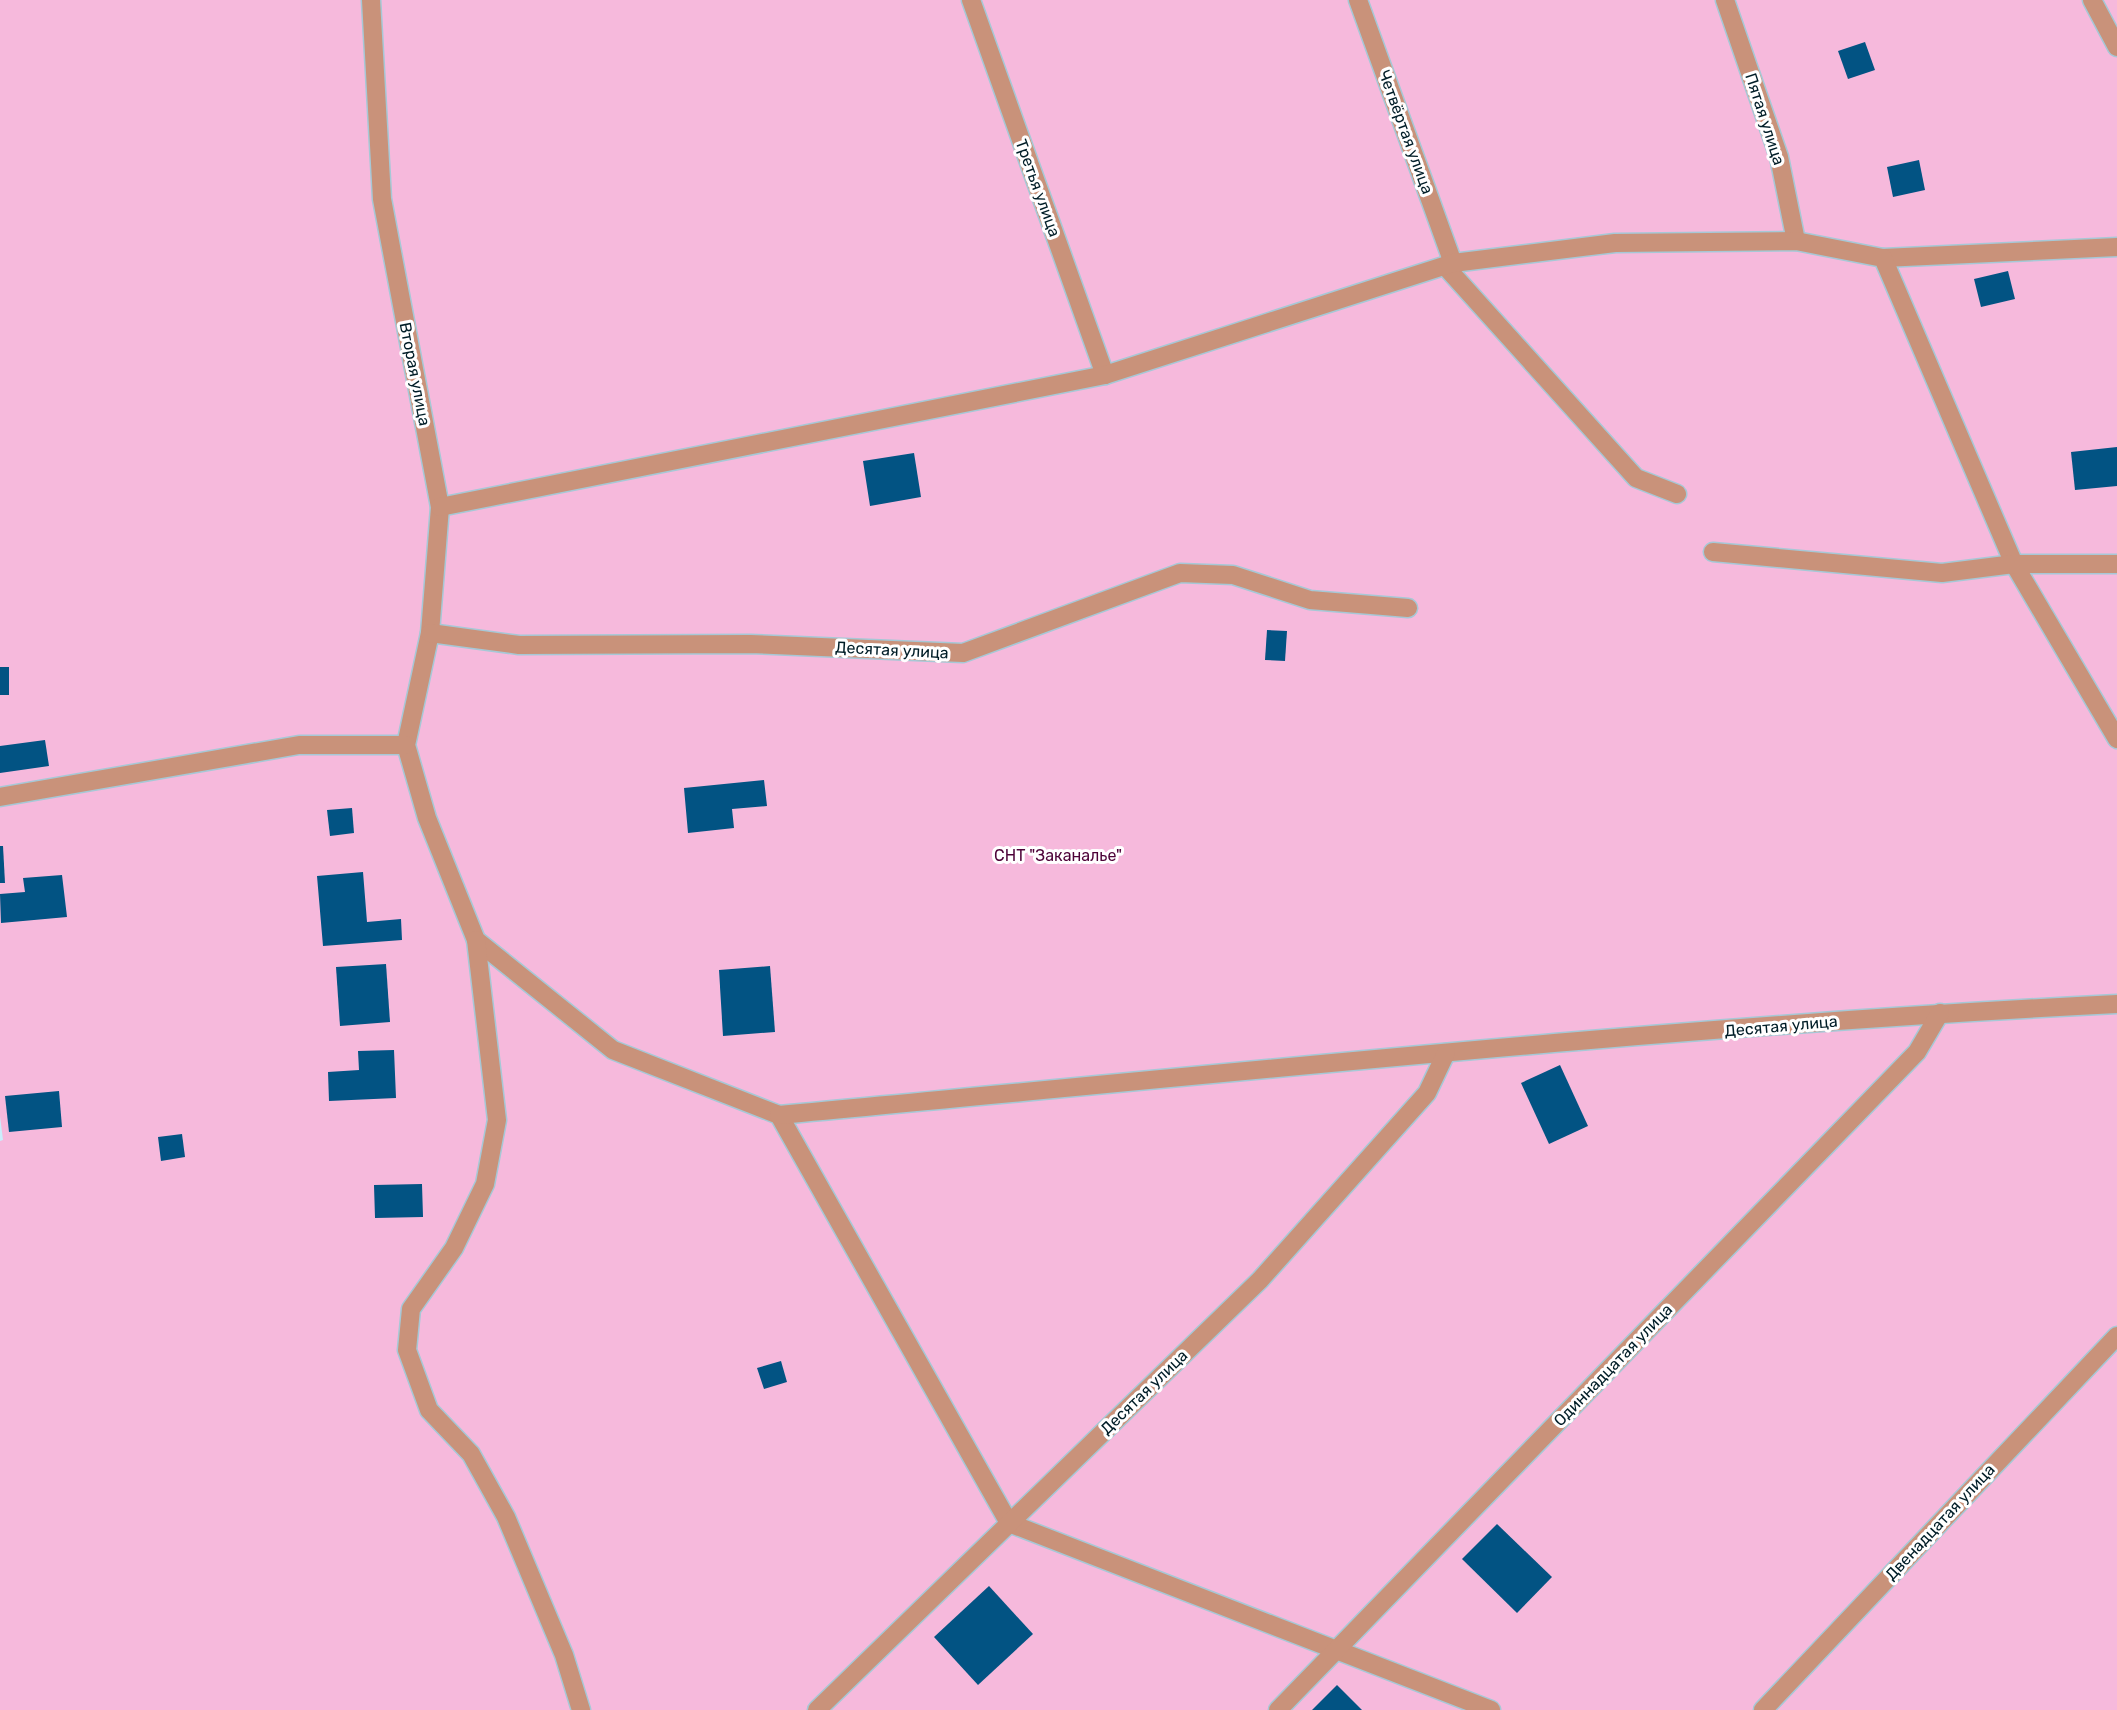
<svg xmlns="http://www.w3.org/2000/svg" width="2117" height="1710" viewBox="0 0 2117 1710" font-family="Rubik,sans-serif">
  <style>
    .green { fill: #f6b9dc }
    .building { fill: #025383 }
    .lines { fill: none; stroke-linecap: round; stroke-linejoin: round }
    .minor-casing { stroke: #a6c8d6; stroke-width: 21 }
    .minor { stroke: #c9927a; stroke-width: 18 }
    .labels { text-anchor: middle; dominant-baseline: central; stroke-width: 6; stroke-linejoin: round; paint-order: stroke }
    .street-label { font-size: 16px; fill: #001d27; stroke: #fff }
    .park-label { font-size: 16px; fill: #4d0238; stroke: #fff }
  </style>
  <rect width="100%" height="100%" fill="#cbeefc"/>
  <path class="green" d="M0 0H2117V1710H0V1141L3 1140 0 1116Z"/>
  <g class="building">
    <path d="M1865 42 1875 70 1848 79 1838 51Z"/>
    <path d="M1919 160 1925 190 1893 197 1887 167Z"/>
    <path d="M2008 271 2015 299 1981 307 1974 279Z"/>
    <path d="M2117 447V486L2075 490 2071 452Z"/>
    <path d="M914 453 921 497 870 506 863 461Z"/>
    <path d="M1267 630 1287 631 1285 661 1265 660Z"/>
    <rect x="0" y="667" width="9" height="28"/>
    <path d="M45 740 49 766 0 773V746Z"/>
    <path d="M764 780 767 806 732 809 734 828 688 833 684 788Z"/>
    <path d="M352 808 354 833 330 836 327 810Z"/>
    <path d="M0 846H3L5 883H0Z"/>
    <path d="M363 872 367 922 401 919 402 940 323 946 317 876Z"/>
    <path d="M62 875 67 917 1 923 0 894 25 892 23 878Z"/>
    <path d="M386 964 390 1022 340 1026 336 967Z"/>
    <path d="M770 966 775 1032 723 1036 719 970Z"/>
    <path d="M394 1050 396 1098 329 1101 328 1072 359 1070 358 1051Z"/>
    <path d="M1560 1065 1588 1126 1549 1144 1521 1083Z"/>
    <path d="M59 1091 62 1127 9 1132 5 1096Z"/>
    <path d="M182 1134 185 1157 161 1161 158 1137Z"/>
    <path d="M422 1184 423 1217 375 1218 374 1185Z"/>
    <path d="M781 1361 787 1382 764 1389 757 1368Z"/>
    <path d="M1497 1524 1552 1577 1517 1613 1462 1559Z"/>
    <path d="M989 1586 1033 1634 978 1685 934 1637Z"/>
    <path d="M1337 1685 1362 1710H1312Z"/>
  </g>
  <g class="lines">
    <g class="minor-casing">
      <g id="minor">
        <path d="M371 0 382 199 440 507 430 633 406 745 427 818 476 940 613 1050 779 1115 1009 1523 1491 1710"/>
        <path d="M971 0 1105 375"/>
        <path d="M1358 0 1453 263"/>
        <path d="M1725 0 1779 157 1796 241"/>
        <path d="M2092 0 2117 47"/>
        <path d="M1883 258 2117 247"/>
        <path d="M1445 266 1636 478 1677 494"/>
        <path d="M440 507 1105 375 1453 263 1615 243 1796 241 1883 258 2014 564 2117 739"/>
        <path d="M1713 552 1942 573 2014 564H2117"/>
        <path d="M430 633 519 645 750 644 963 653 1180 573 1233 575 1310 600 1408 608"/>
        <path d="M0 797 299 745H406"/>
        <path d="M476 940 497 1120 485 1184 454 1248 411 1309 407 1350 429 1410 471 1454 506 1517 564 1655 581 1710"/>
        <path d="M779 1115C1224 1074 1670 1026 2117 1004"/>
        <path d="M817 1710 1260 1280 1427 1093 1446 1053"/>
        <path d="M1278 1710 1917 1052 1940 1013"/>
        <path d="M1763 1710 2117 1336"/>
      </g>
    </g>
    <use href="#minor" class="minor"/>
  </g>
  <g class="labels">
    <g class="street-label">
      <text transform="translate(1765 119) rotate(72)">Пятая улица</text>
      <text transform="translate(1406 132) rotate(70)">Четвёртая улица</text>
      <text transform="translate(1038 188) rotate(70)">Третья улица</text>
      <text transform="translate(415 374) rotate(79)">Вторая улица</text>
      <text transform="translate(892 650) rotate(3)">Десятая улица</text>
      <text transform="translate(1781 1026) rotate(-5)">Десятая улица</text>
      <text transform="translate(1613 1365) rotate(-46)">Одиннадцатая улица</text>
      <text transform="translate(1144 1392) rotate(-44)">Десятая улица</text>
      <text transform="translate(1940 1522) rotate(-47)">Двенадцатая улица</text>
    </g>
    <g class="park-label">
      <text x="1058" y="855">СНТ "Заканалье"</text>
    </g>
  </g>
</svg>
